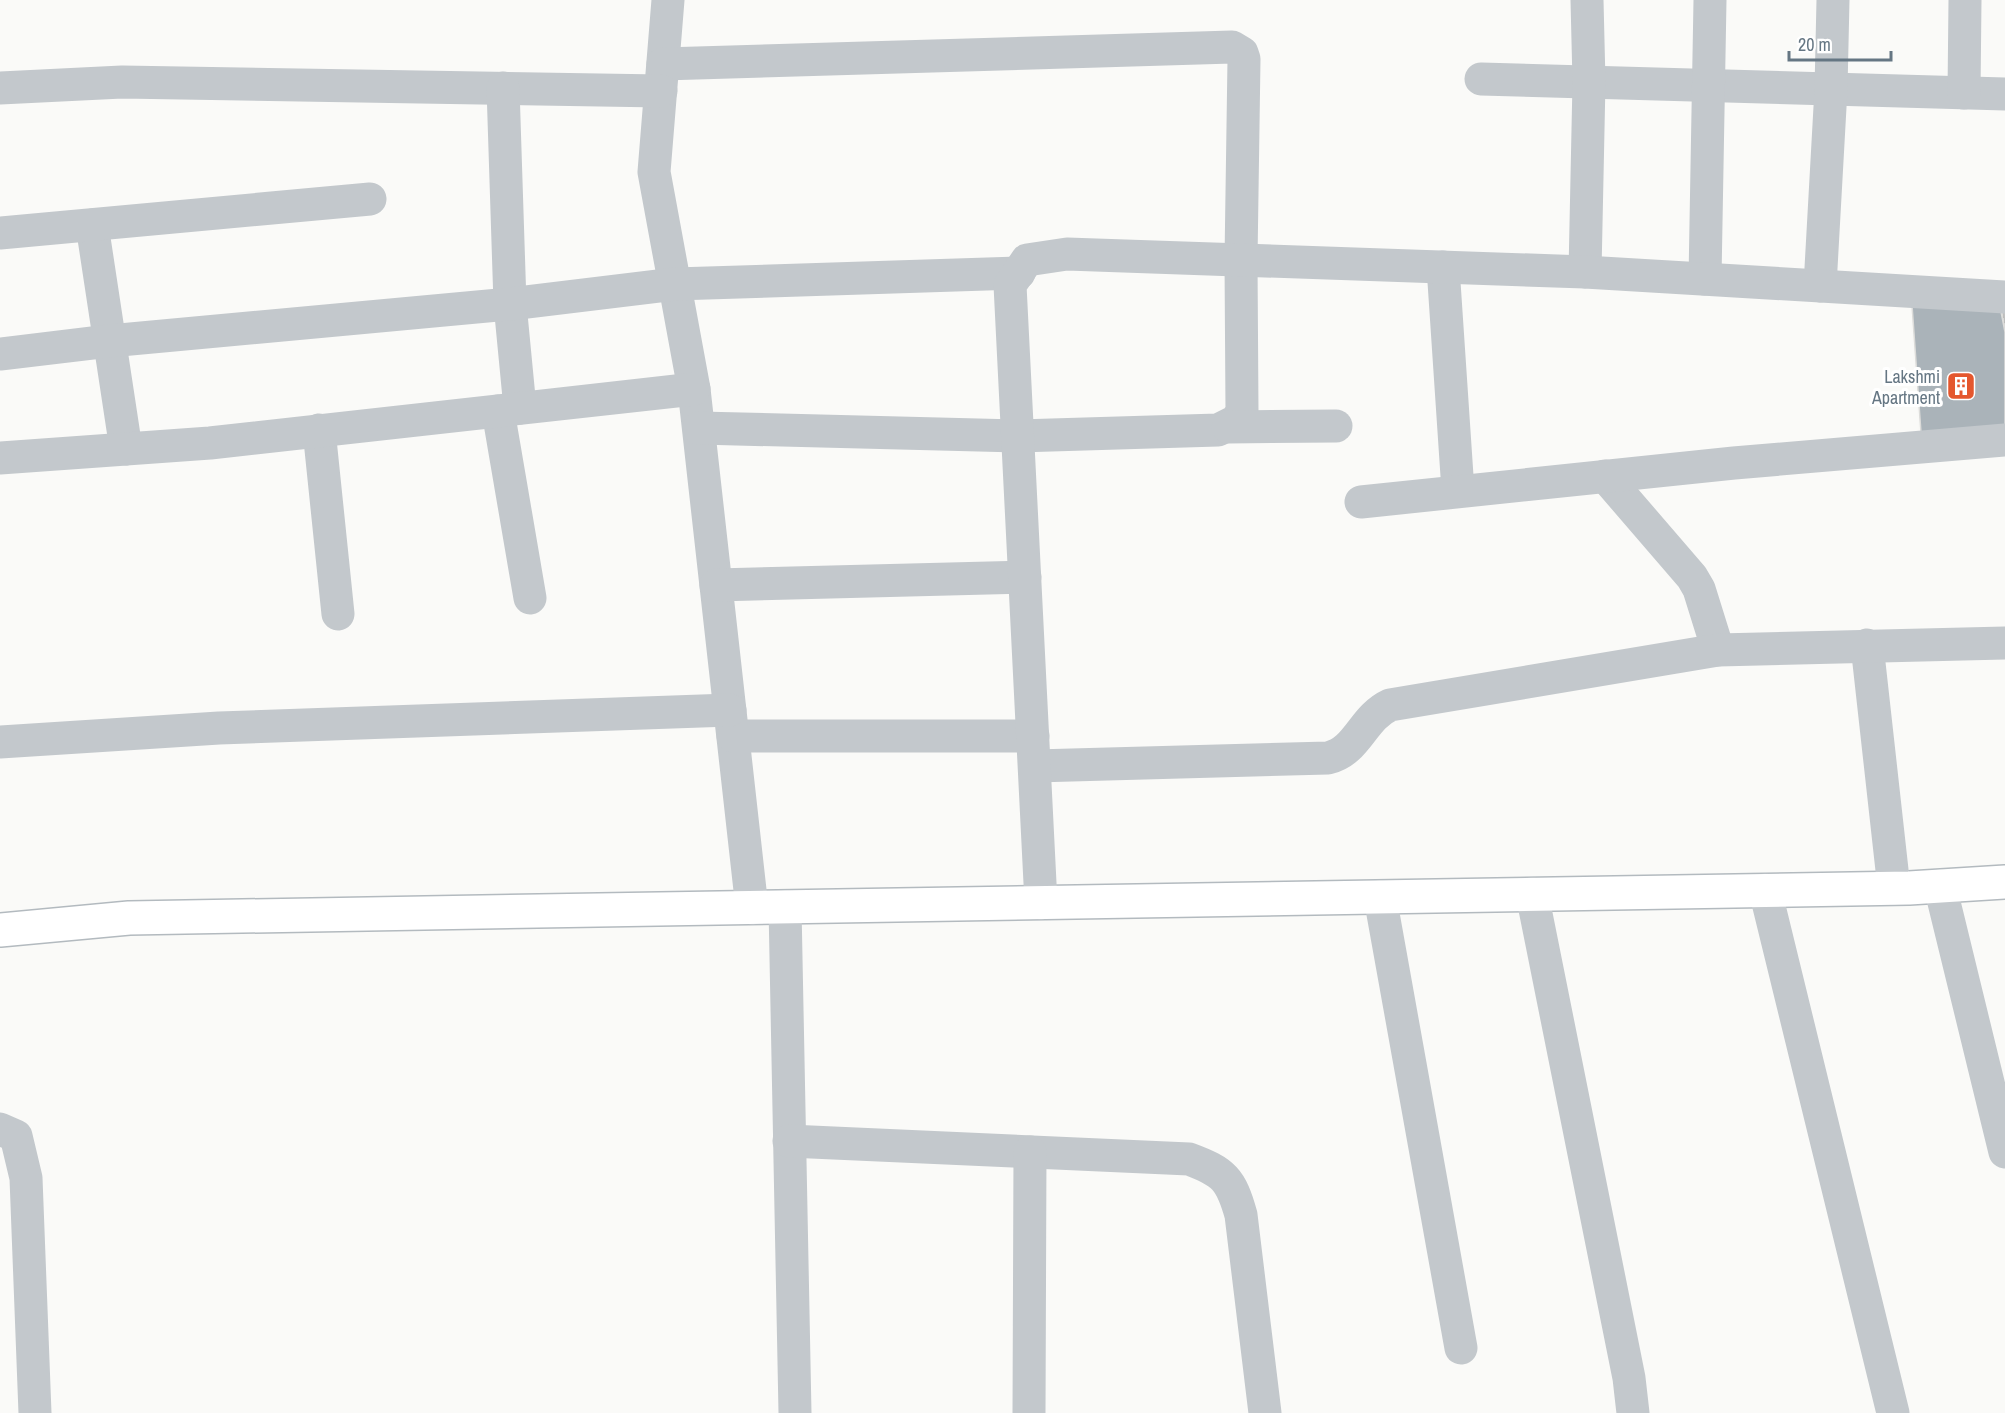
<svg xmlns="http://www.w3.org/2000/svg" width="2005" height="1413" viewBox="0 0 2005 1413" font-family="'Archivo Narrow',sans-serif">
  <style>
    .building { fill: #aab3b9; stroke: #dcdcda; stroke-width: 1.5; filter: url(#shadow) }
    .lines { fill: none; stroke-linecap: round; stroke-linejoin: round }
    .secondary-casing { stroke: #b3babf; stroke-width: 36 }
    .street { stroke: #c3c8cc; stroke-width: 33 }
    .secondary { stroke: #fff; stroke-width: 33 }
    .labels { text-anchor: middle; dominant-baseline: central; stroke-width: 6; stroke-linejoin: round; paint-order: stroke }
    .poi-label { font-size: 18px; fill: #657683; stroke: #fff; text-anchor: end }
  </style>
  <defs>
    <filter id="shadow"><feDropShadow dx="6" dy="4" stdDeviation="3" flood-color="#0004"/></filter>
  </defs>
  <rect width="100%" height="100%" fill="#fafaf8"/>
  <path class="building" d="M1911 291 1998 296 2005 332V440L1922 447Z"/>
  <g class="lines">
    <g class="secondary-casing">
      <path id="secondary" d="M0 930 129 918 1909 888 2005 882"/>
    </g>
    <g class="street">
      <path d="M668 0 654 172 694 389 752 908"/>
      <path d="M663 64 1232 47 1242 53 1244 59 1241 260 1242 412 1236 421 1218 430 1018 436 699 428"/>
      <path d="M1481 79 2005 94"/>
      <path d="M0 88 122 82 661 91"/>
      <path d="M503 88 510 304 520 408"/>
      <path d="M1964 93 1965 0"/>
      <path d="M92 225 126 449"/>
      <path d="M0 233 370 199"/>
      <path d="M1443 267 1458 491"/>
      <path d="M1585 272 1589 82 1587 0"/>
      <path d="M1705 279 1710 0"/>
      <path d="M1820 286 1831 89 1833 0"/>
      <path d="M0 354 109 341 510 304 675 284 1019 273"/>
      <path d="M498 411 530 598"/>
      <path d="M1228 427 1336 426"/>
      <path d="M319 430 338 614"/>
      <path d="M0 458 210 443 694 389"/>
      <path d="M1605 476 1692 577 1699 589 1718 650"/>
      <path d="M1361 502 1734 463 2005 440"/>
      <path d="M716 585 1025 577"/>
      <path d="M1867 645 1894 888"/>
      <path d="M733 736H1033"/>
      <path d="M0 742 219 728 730 710"/>
      <path d="M1035 766 1328 758C1358 751 1362 718 1390 705L1718 650 2005 643"/>
      <path d="M1940 886 2005 1152"/>
      <path d="M1765 890 1893 1413"/>
      <path d="M1532 894 1629 1378 1633 1413"/>
      <path d="M1380 897 1461 1348"/>
      <path d="M1041 903 1010 285 1027 260 1067 254 1585 272 2005 297"/>
      <path d="M785 907 795 1413"/>
      <path d="M0 1129 16 1136 26 1178 35 1413"/>
      <path d="M789 1141 1189 1159C1224 1172 1231 1179 1241 1215L1265 1413"/>
      <path d="M1029 1413 1030 1152"/>
    </g>
    <use href="#secondary" class="secondary"/>
  </g>
  <defs>
    <g id="building-square" transform="scale(1.5)"><rect x="-9" y="-9" width="18" height="18" rx="4" fill="#e4572e" stroke="#fff"/><path d="M-4-6H4V6H1V3H-1V6H-4ZM-2.5-4.3h1.7v1.8h-1.7ZM.8-4.3h1.7v1.8H.8ZM-2.5-1h1.7V.8h-1.7ZM.8-1h1.7V.8H.8Z" fill="#fff"/></g>
  </defs>
  <g fill-rule="evenodd">
    <use href="#building-square" x="1961" y="386"/>
  </g>
  <g class="labels">
    <g class="poi-label">
      <text x="1940" y="376">Lakshmi<tspan x="1940" dy="21">Apartment</tspan></text>
    </g>
  </g>
  <path d="M1789 51v9h102v-9" fill="none" stroke="#657683" stroke-width="3"/>
  <text x="1798" y="51" font-size="18" fill="#657683" stroke="#ffffff" stroke-width="4.5" paint-order="stroke">20 m</text>
</svg>
